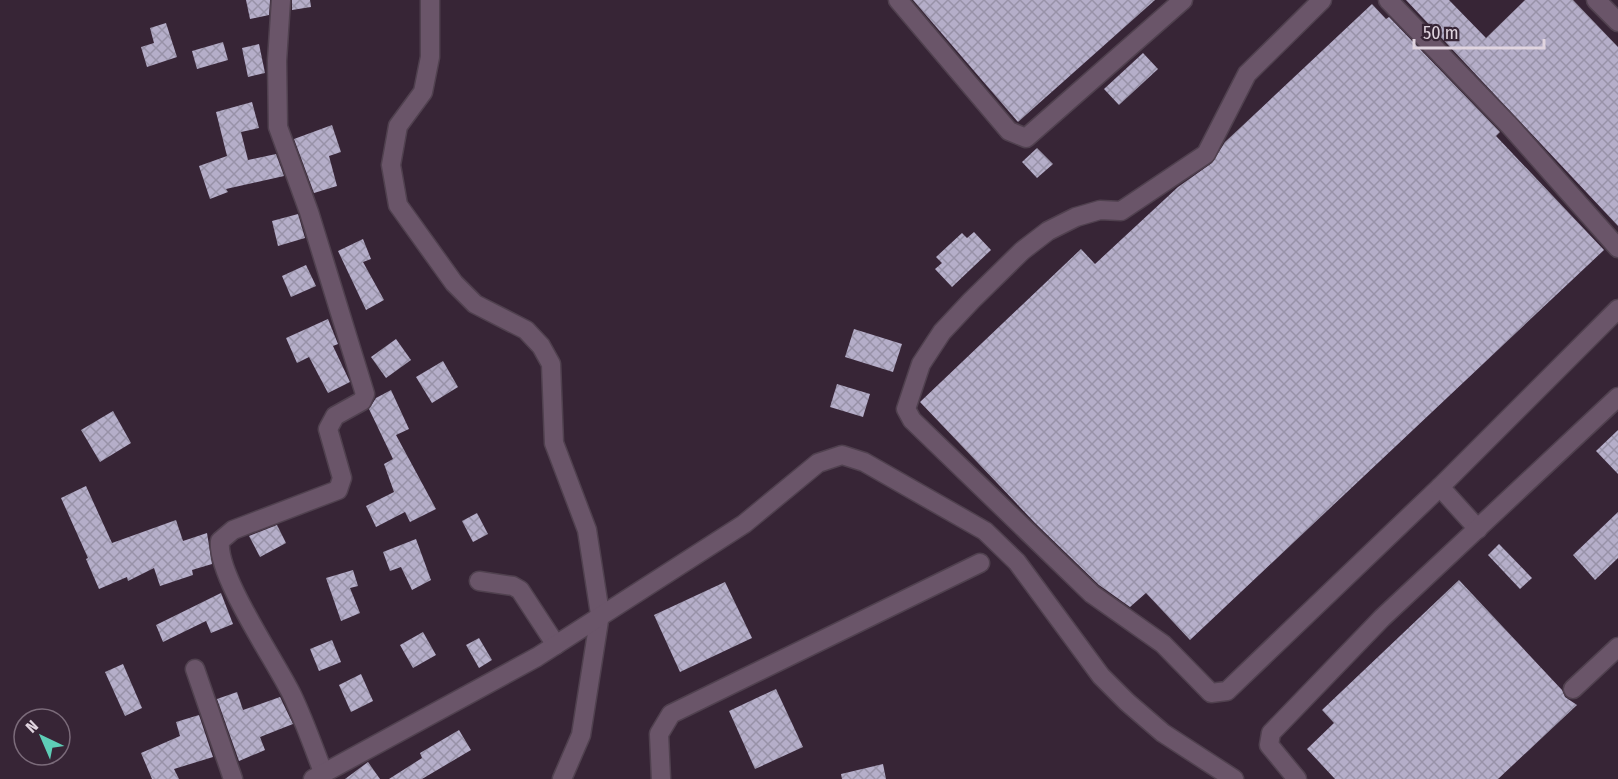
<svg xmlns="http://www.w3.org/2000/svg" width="1618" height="779" viewBox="0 0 1618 779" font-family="'Fira Sans Condensed',sans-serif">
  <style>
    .building { fill: url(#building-cross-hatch) }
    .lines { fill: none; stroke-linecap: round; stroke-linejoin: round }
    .minor-casing { stroke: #50414f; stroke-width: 21 }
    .minor { stroke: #6a5569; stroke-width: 18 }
  </style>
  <defs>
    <pattern id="building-cross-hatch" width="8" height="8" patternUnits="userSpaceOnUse" patternTransform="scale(1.5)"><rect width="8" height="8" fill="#b5aec9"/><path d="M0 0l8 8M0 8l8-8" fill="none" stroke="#9892a8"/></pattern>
  </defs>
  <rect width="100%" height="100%" fill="#372536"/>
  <g class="building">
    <path d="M246 0H270L269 15 250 19Z"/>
    <path d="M292 0H310L311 7 292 10Z"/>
    <path d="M913 0H1155L1018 122Z"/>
    <path d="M1406 0H1449L1486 38 1525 0H1573L1618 47V226Z"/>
    <path d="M1372 4 1386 19 1389 17 1500 132 1496 136 1604 250 1190 640 1146 593 1130 607 1099 585 1035 523 920 402 1081 249 1095 264 1178 187 1212 163 1225 142Z"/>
    <path d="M166 23 177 57 147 67 141 47 154 43 150 28Z"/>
    <path d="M223 42 228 60 197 69 192 51Z"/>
    <path d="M259 44 265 73 248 77 242 48Z"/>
    <path d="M1143 53 1158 69 1119 105 1104 89Z"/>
    <path d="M252 102 259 128 241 132 248 160 276 154 284 176 226 189 228 192 210 199 199 166 227 156 216 112Z"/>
    <path d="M332 125 341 152 329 156 337 186 314 193 294 139Z"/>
    <path d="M1037 148 1053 164 1037 178 1022 162Z"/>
    <path d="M298 214 305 238 278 246 272 221Z"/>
    <path d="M974 232 991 250 952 287 935 269 942 263 936 257 962 233 967 238Z"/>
    <path d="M363 239 371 259 363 262 384 300 366 310 338 251Z"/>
    <path d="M306 265 316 286 291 297 282 276Z"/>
    <path d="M328 319 338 344 333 346 350 382 328 393 309 357 297 363 286 338Z"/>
    <path d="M854 329 902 344 893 372 845 357Z"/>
    <path d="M396 339 411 360 386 378 371 357Z"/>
    <path d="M443 361 458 387 432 403 416 377Z"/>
    <path d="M837 384 870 394 863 417 830 407Z"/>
    <path d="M391 390 409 429 396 435 436 509 410 522 405 512 376 527 366 506 394 492 384 464 393 459 369 409 376 398Z"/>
    <path d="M113 411 131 443 100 462 81 430Z"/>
    <path d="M1618 430V474L1596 451Z"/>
    <path d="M86 486 112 543 176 520 183 541 207 533 212 564 192 570 193 575 160 586 154 568 128 581 127 577 99 589 86 559 88 558 61 498Z"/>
    <path d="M1618 512V558L1595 580 1573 555Z"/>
    <path d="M477 513 488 534 473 542 462 521Z"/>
    <path d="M277 525 286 543 260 557 249 536Z"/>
    <path d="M416 539 431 580 412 590 401 567 390 571 383 552Z"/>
    <path d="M1499 544 1532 578 1520 589 1488 555Z"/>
    <path d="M353 570 358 586 350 588 360 613 341 621 326 578Z"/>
    <path d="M1459 580 1562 690 1565 697 1577 705 1498 779H1335L1307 749 1334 723 1322 710Z"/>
    <path d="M725 582 752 638 680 672 654 615Z"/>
    <path d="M221 593 233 624 211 633 206 621 163 642 156 625Z"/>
    <path d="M423 632 436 655 413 668 400 645Z"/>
    <path d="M479 638 492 660 479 668 466 645Z"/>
    <path d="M332 640 341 662 319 671 310 649Z"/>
    <path d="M123 664 142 708 125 716 105 672Z"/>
    <path d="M361 674 373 701 351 712 339 685Z"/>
    <path d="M776 689 803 747 755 769 729 711Z"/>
    <path d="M237 692 243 710 280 697 293 724 260 737 265 750 239 761 217 699Z"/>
    <path d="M199 715 213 757 174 769 179 779H152L141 753 180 736 176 722Z"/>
    <path d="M459 730 471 750 422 779H389L422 758 420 753Z"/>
    <path d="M368 762 380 779H345Z"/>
    <path d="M883 764 886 779H842L841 774Z"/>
  </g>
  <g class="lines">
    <g class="minor-casing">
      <g id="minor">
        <path d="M281 0 277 61 278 127 309 212 365 394 362 401 335 416 328 429 342 478 338 490 233 530 220 541C216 575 275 660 292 695 304 720 313 746 323 772"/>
        <path d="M430 0V57L423 92 398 126 391 165 398 205 454 283 475 304 526 330 541 346 551 364 554 443 587 530 600 614 581 735 562 779"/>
        <path d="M898 0 1009 131 1026 138 1183 0"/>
        <path d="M1322 0 1247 74 1206 154 1121 211 1100 210 1076 217 1048 231 1022 251 971 301 942 332 921 364 906 409 912 420 1092 594 1163 644 1211 693 1227 691 1440 487 1618 309"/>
        <path d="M1388 0 1510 126 1618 248"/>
        <path d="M1596 0 1618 22"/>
        <path d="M1440 487 1478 529"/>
        <path d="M479 581 513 586 520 590 556 645"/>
        <path d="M195 669 233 779"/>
        <path d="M1573 689 1618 647"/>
        <path d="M313 779 537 657 744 524 818 463 842 455 864 462 985 531 1017 562 1101 676 1127 702 1163 733 1234 779"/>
        <path d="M661 779 659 734 671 714 980 563"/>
        <path d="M1297 779 1269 745 1271 733 1382 618 1618 397"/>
      </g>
    </g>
    <use href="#minor" class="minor"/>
  </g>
  <g transform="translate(42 737) rotate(316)"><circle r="28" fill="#372536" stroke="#7b6b7a" stroke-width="1.5"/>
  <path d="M0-4.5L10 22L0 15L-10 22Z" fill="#5eceb7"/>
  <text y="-9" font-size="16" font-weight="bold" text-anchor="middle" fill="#e0d4df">N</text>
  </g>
  <path d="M1414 39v9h130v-9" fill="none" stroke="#e0d4df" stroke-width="3"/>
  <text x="1423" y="39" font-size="18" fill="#e0d4df" stroke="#372536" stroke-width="4.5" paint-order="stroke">50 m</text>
</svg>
